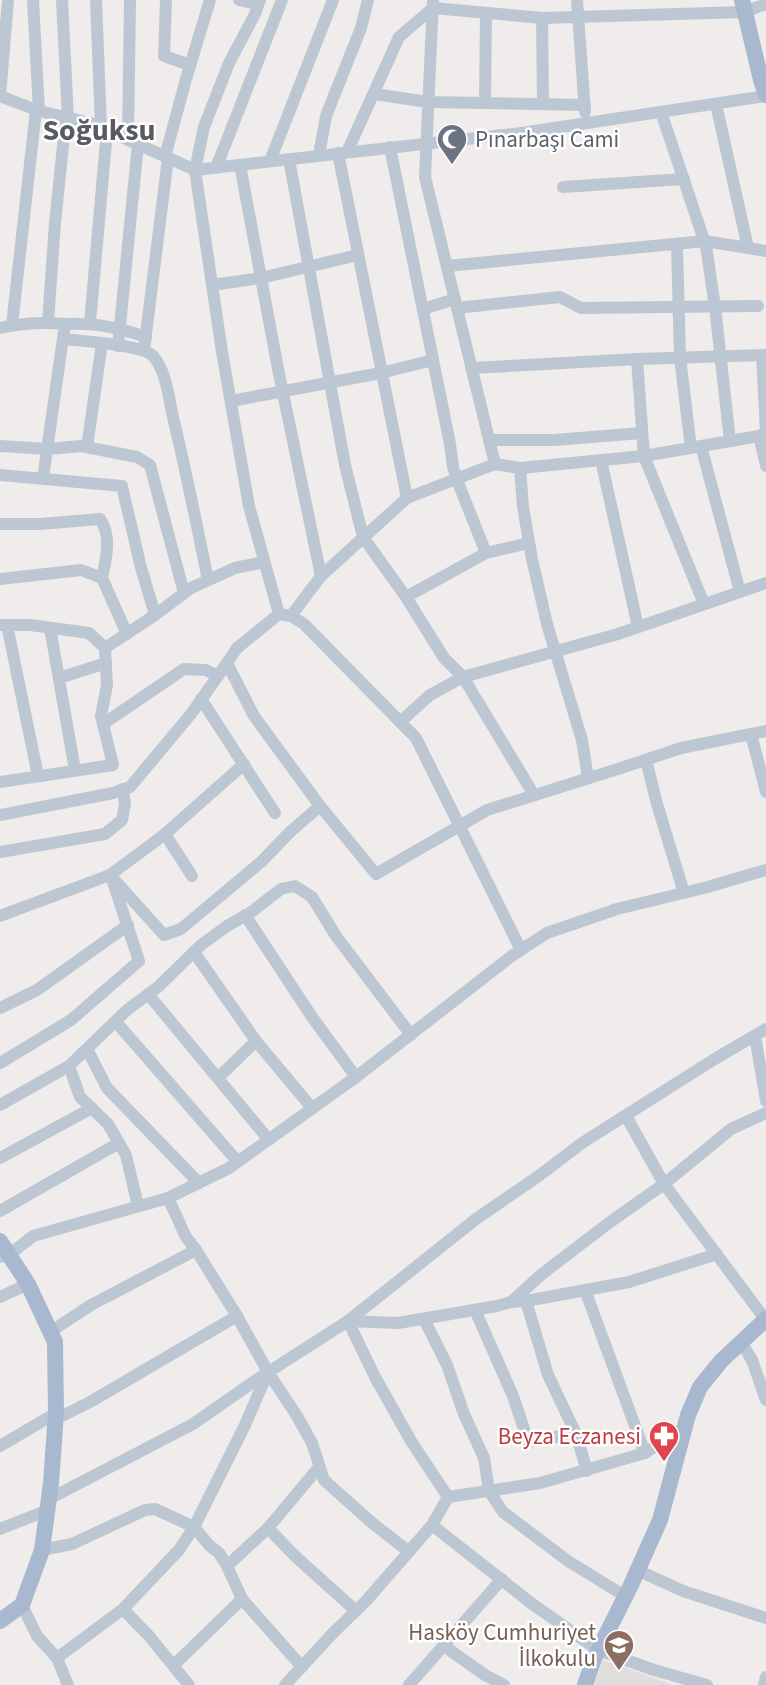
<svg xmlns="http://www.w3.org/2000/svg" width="766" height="1685" viewBox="0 0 766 1685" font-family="'Source Sans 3',sans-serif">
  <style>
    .education { fill: #e0dddd }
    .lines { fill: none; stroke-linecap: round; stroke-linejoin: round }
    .minor { stroke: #bdc7d4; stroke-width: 12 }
    .major { stroke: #a8b8cf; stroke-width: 16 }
    .labels { text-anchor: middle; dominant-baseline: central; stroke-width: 5; stroke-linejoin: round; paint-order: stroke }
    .worship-label { font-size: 23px; fill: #5b616d; stroke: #fff; text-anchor: start }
    .health-label { font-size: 23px; fill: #be3a42; stroke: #fff; text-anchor: end }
    .education-label { font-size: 23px; fill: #785e54; stroke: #fff; text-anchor: end }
    .district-label { font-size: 30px; font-weight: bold; fill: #585b62; stroke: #fff }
  </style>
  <rect width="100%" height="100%" fill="#efeceb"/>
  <path class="education" d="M603 1660 674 1685H594Z"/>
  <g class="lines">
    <g class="minor">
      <path d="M33 0 39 111"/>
      <path d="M62 0 68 118"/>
      <path d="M96 0 101 127"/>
      <path d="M166 0 164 56 190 65"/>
      <path d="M239 0 258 4"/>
      <path d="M260 0 255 14 229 63 204 127 195 170 222 352 249 506 279 614 291 616 304 624 416 738 521 950"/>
      <path d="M433 0 425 177 495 464 520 468 523 507 532 559 547 624 582 740 588 778"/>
      <path d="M577 0 585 112"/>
      <path d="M542 18 543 104"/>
      <path d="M374 94 428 102 585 105"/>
      <path d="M0 96 39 111 91 123 195 170 521 133 766 96"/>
      <path d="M0 96 8 0"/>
      <path d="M485 103 486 13"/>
      <path d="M716 104 748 248"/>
      <path d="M661 112 706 246 715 307 730 441"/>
      <path d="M128 140 130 0"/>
      <path d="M390 147 450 444 453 467 457 480 486 553"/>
      <path d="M347 152 399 37 433 8 542 18 744 12 766 4"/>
      <path d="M338 153 407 498"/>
      <path d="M319 155 326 116 361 28 368 0"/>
      <path d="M165 157 186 79 210 0"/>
      <path d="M289 159 345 465 363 537 406 597 444 658 463 677 534 795"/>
      <path d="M270 161 333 0"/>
      <path d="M240 165 278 369 321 576"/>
      <path d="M216 168 282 0"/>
      <path d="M563 187 684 179"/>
      <path d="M677 244 680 358 691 448"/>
      <path d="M447 266 705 241 766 251"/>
      <path d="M212 285 261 278 358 255"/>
      <path d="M457 308 560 297 581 308 758 306"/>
      <path d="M423 309 455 299"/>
      <path d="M48 322 55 223 66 117"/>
      <path d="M90 323 107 130"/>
      <path d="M65 324C96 323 117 327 146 337"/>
      <path d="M12 325 36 110"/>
      <path d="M0 328C22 323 44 322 65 324L43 478"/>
      <path d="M64 339C81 341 143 345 153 356 166 370 169 399 173 417 186 471 197 526 208 580"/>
      <path d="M118 346 138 144"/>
      <path d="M144 350 168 158"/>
      <path d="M637 359 766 355"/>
      <path d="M471 368 637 359 644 456 759 436 766 466"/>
      <path d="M231 401 381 373 433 360"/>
      <path d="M759 436 766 432 762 356"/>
      <path d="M489 440H554L642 433"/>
      <path d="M0 446 48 449 81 446 137 457 150 465 184 593"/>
      <path d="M701 446 740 592"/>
      <path d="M87 447 102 343"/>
      <path d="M601 460 638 627"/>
      <path d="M520 468 644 456 704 604"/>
      <path d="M0 475 122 486 140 564 155 615"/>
      <path d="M0 524H40L100 519C112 535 106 560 102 578"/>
      <path d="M0 579 81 570 102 578 127 634"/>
      <path d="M406 597 486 553 529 543"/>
      <path d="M279 614 237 648 227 663 254 716 320 806 376 874 487 810 621 768 681 748 766 731"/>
      <path d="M291 616 321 576 407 498 495 464"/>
      <path d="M0 625H30L89 633 105 648 155 615 191 588 235 568 264 562"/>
      <path d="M7 625 38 776"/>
      <path d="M50 628 75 770"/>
      <path d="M59 678 106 663"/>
      <path d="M201 699 275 813"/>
      <path d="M400 722 430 695 463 677 618 634 766 583"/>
      <path d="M103 724 184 669 206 670 218 676"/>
      <path d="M751 734 766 792"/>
      <path d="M646 760 657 804 684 893"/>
      <path d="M0 782 113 765 101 716 107 685 105 648"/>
      <path d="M0 815 113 793 130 787 191 714 227 663"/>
      <path d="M165 834 192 876"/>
      <path d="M0 852 105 834 122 820 125 804 123 789"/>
      <path d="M110 875 164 935 181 929 261 862 291 831 320 806"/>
      <path d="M245 915 312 1017 356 1077"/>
      <path d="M0 916 110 875 165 834 244 764"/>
      <path d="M194 952 256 1041 218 1078"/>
      <path d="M148 994 269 1140"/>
      <path d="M0 1008 37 990 128 925"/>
      <path d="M116 1022 238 1162"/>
      <path d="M755 1036 766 1101"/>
      <path d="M256 1041 312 1108"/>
      <path d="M87 1049 107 1088 199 1183"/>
      <path d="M0 1063 71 1020 139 961 113 882"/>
      <path d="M69 1066 80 1097 108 1124 126 1155 138 1206"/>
      <path d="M0 1105 69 1066 127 1010 158 987 201 945 227 926 250 913 281 889 295 886 312 897 336 936 411 1035"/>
      <path d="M626 1116 664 1184 765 1319"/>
      <path d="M0 1158 92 1108"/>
      <path d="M168 1198 186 1237 196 1250 237 1316 268 1372 297 1416 312 1443 324 1480 371 1522 408 1551"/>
      <path d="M0 1211 119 1143"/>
      <path d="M0 1257 9 1255 33 1236 168 1198 229 1168 356 1077 513 955 547 933 617 909 704 888 766 870"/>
      <path d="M585 1290 645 1453 685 1427"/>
      <path d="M0 1297 28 1284"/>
      <path d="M526 1301 548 1375 576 1434"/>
      <path d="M511 1302 542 1274 610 1222 664 1184 731 1129 766 1113"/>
      <path d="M475 1310 513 1396 528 1441C545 1442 559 1434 576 1434L587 1471"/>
      <path d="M424 1319 447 1365 464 1414 484 1458 489 1491 503 1512 568 1561 625 1596"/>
      <path d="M50 1332 91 1305 196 1250"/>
      <path d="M741 1342 752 1360 766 1400"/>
      <path d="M56 1419 90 1402 237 1316"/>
      <path d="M0 1446 56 1413"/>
      <path d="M645 1453 540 1483 448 1497 411 1441 375 1377 348 1321 398 1323 497 1306 511 1302 526 1301 629 1282 717 1254"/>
      <path d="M49 1499 193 1424 259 1378 348 1321 476 1219 540 1175 582 1143 713 1060 766 1029"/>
      <path d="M432 1525 531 1603 598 1650 654 1670 707 1685"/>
      <path d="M268 1528 295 1556 356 1611"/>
      <path d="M0 1529 48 1510"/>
      <path d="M42 1550 72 1544 145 1510 155 1509 194 1527 209 1545 219 1553 227 1566 242 1599 302 1667"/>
      <path d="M227 1566 268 1528 319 1467"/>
      <path d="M637 1570 683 1591 766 1618"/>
      <path d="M22 1605 37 1636 57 1658 68 1685"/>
      <path d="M123 1609 149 1636 189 1685"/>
      <path d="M444 1646 485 1675 504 1685"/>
      <path d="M57 1658 123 1609 179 1550 194 1527 245 1425 268 1372"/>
      <path d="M174 1665 242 1599"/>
      <path d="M285 1685 333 1633 366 1601 432 1525 448 1497"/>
      <path d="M409 1685 502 1579"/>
      <path d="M764 1685 766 1677"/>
    </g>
    <g class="major">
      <path d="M742 0 761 80 766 95"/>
      <path d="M0 1241 28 1284 55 1342 56 1413 51 1483 42 1550 22 1605 0 1621"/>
      <path d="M585 1685 594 1659 631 1585 660 1520 688 1415 700 1387 721 1361 766 1319"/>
    </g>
  </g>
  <defs>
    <g id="mosque-pin" transform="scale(1.575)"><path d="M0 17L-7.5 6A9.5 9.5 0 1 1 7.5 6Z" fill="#6b7280" stroke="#fff"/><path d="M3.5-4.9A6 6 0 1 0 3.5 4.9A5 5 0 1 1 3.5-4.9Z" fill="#fff"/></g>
    <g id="pharmacy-pin" transform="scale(1.575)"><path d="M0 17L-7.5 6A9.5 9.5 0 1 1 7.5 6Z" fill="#e0444e" stroke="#fff"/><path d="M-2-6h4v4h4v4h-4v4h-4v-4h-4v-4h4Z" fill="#fff"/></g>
    <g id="school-pin" transform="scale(1.575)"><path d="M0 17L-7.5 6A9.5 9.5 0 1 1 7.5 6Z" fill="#8d6e63" stroke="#fff"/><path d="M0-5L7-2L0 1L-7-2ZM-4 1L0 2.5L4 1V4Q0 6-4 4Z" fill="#fff"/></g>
  </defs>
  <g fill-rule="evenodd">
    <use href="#mosque-pin" x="452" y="139"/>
    <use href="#pharmacy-pin" x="664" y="1436"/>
    <use href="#school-pin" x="619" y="1645"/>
  </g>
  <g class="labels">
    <g class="worship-label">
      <text x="475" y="139">Pınarbaşı Cami</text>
    </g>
    <g class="health-label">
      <text x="641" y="1436">Beyza Eczanesi</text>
    </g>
    <g class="education-label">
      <text x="596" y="1632">Hasköy Cumhuriyet<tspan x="596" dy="26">İlkokulu</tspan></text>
    </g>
    <g class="district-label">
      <text x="99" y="130">Soğuksu</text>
    </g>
  </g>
</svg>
